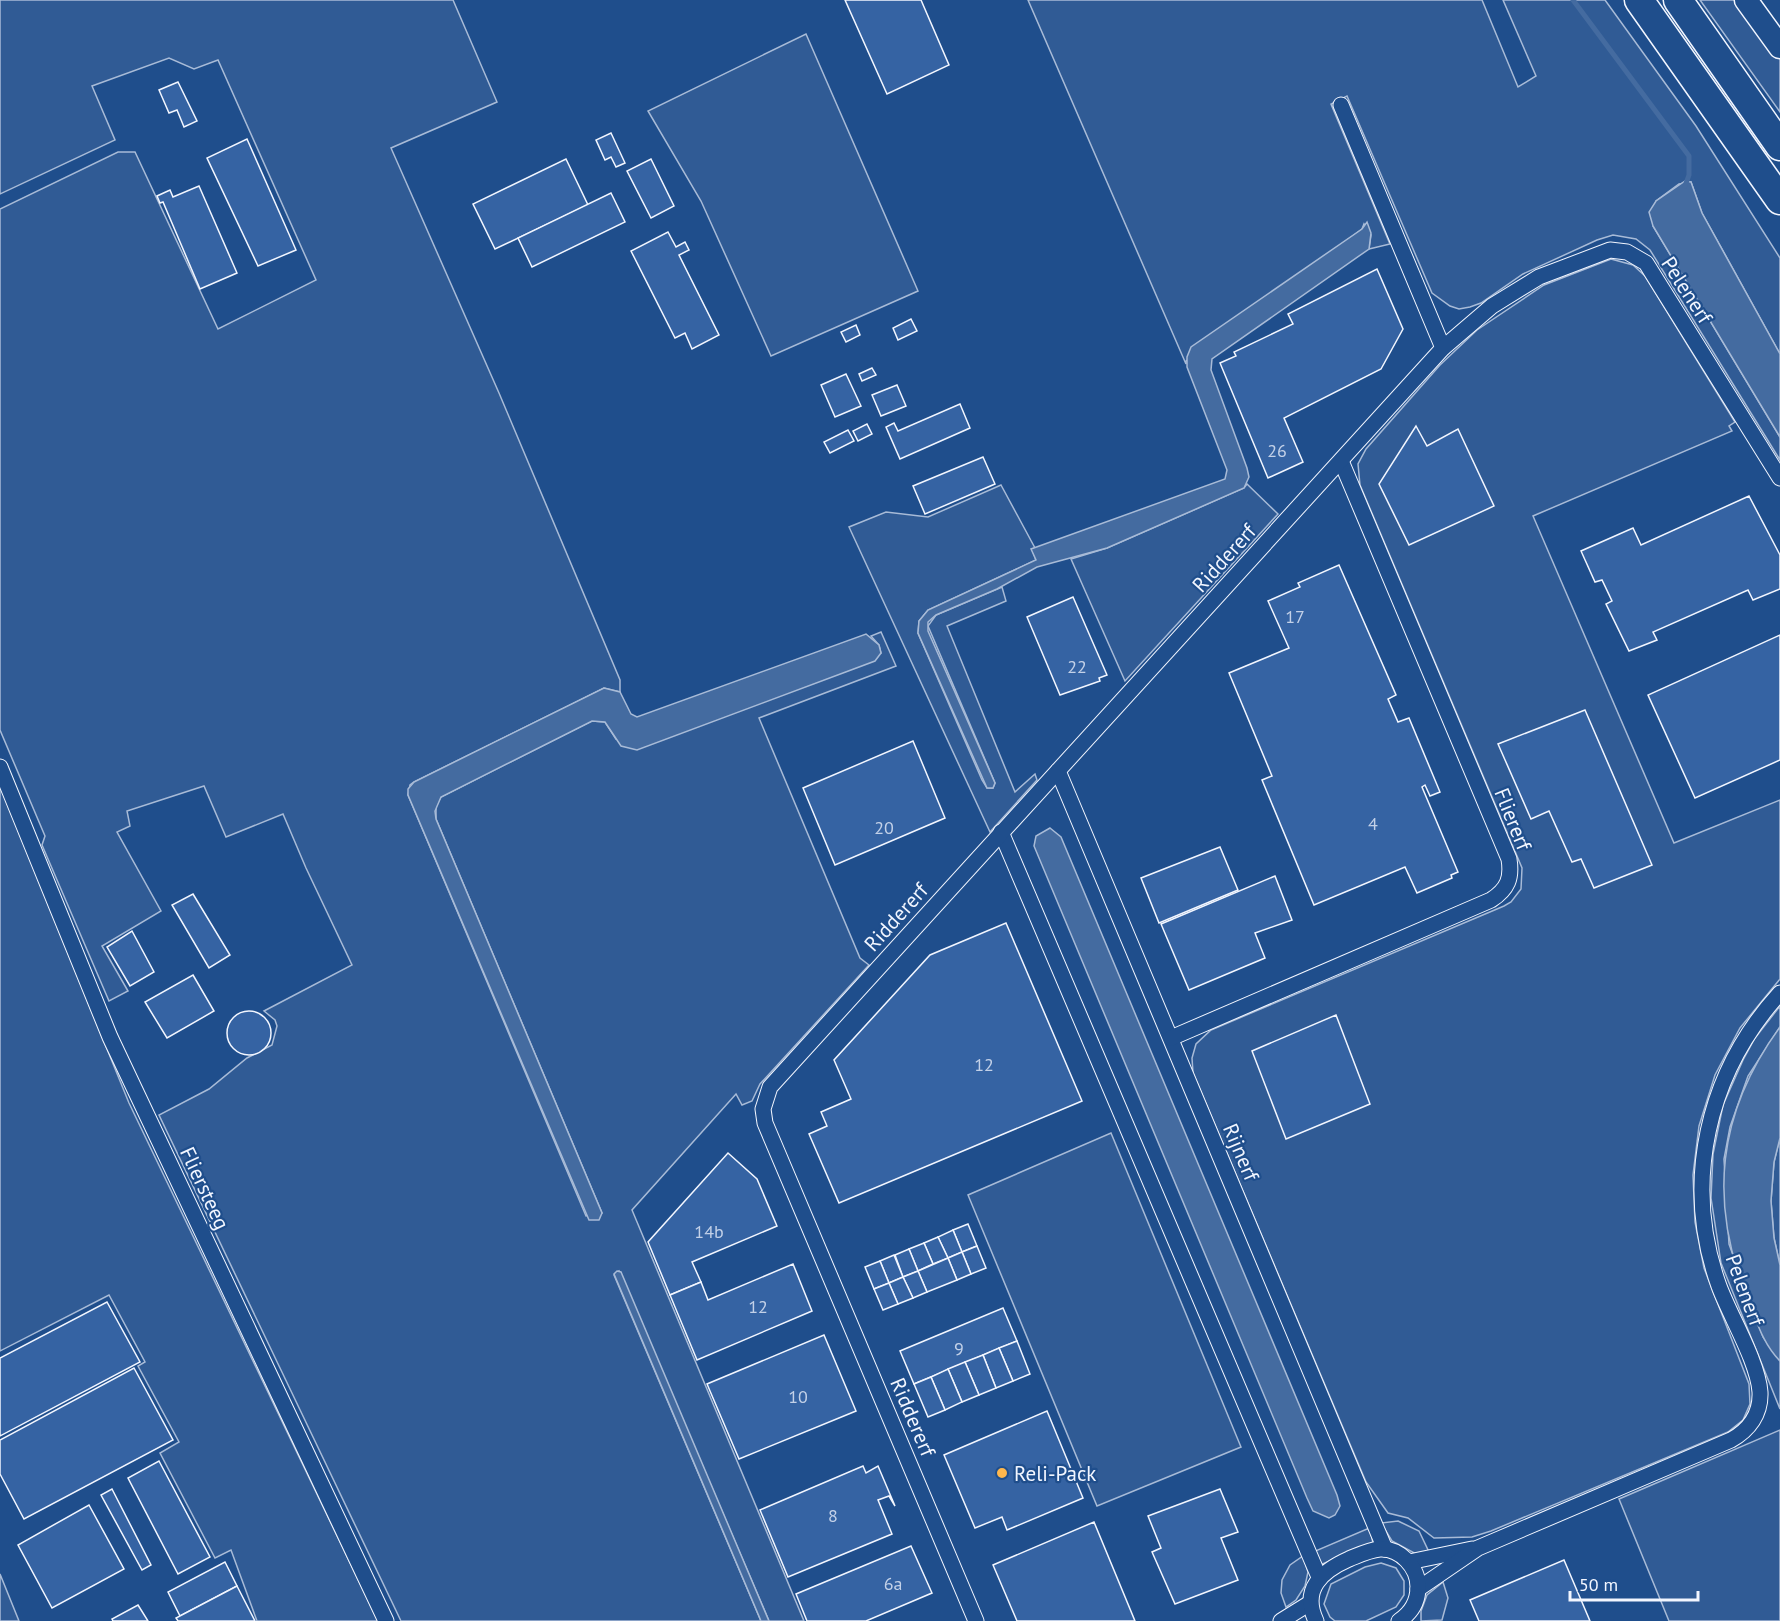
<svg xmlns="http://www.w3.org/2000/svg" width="1780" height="1621" viewBox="0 0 1780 1621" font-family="'PT Sans',sans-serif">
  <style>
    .built { fill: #305b95; stroke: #a8bbd7; stroke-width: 1.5 }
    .water { fill: #446ba0; stroke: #a8bbd7; stroke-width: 1.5 }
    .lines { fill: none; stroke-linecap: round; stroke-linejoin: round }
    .stream { stroke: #446ba0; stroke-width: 5 }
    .building { fill: #3563a3; stroke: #f2f6ff; stroke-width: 1.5 }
    .street-casing { stroke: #f2f6ff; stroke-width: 17 }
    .secondary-casing { stroke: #f2f6ff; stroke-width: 25 }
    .highway-casing { stroke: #f2f6ff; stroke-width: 31 }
    .street { stroke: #1f4e8c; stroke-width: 15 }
    .secondary { stroke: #1f4e8c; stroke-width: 22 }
    .highway { stroke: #1f4e8c; stroke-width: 28 }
    .poi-dot { fill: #ffb74d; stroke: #1f4e8c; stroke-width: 2 }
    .labels { text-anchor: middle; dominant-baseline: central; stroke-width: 4.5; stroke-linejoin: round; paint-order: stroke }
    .number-label { font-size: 18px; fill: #c3d1e8 }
    .street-label { font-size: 21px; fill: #f2f6ff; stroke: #1f4e8c }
    .poi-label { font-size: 21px; fill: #f2f6ff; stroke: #1f4e8c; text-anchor: start }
  </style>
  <rect width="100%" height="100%" fill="#1f4e8c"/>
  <g class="built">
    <path d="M0 0H453L497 102 391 148 499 393 620 680V692L604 688 414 782 410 785 408 795 586 1216 602 1213 436 819V805L441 797 592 721 605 722 616 739 881 653 879 645 871 636 881 632 896 666 759 718 860 958 869 965 760 1084 752 1101 742 1105 736 1094 632 1210 804 1621H769L619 1271 614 1275 761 1621H401L159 1115 209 1089 247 1058 272 1045 277 1026 275 1020 264 1011 352 965 306 868 283 814 226 837 204 786 127 811 130 826 117 832 161 911 102 946 128 991 109 1001 42 845 45 836 0 730V209L118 152H135L218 329 316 280 218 60 194 69 169 58 92 86 115 140 0 194Z"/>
    <path d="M1028 0H1482L1518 87 1536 76 1503 0H1605L1696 126 1780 258V354L1702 213 1691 182 1679 184 1656 201 1653 226 1780 437V460L1650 250 1636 239 1613 235 1597 240 1523 274 1481 303 1470 307 1459 309 1450 306 1432 293 1347 96 1331 104 1390 244 1369 249 1371 235 1364 224 1362 229 1186 361V364Z"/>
    <path d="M1700 0H1740L1780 55V112Z"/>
    <path d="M806 34 918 291 771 356 701 201 648 111Z"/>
    <path d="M1611 259 1633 265 1645 276 1735 422 1729 426 1732 431 1533 516 1674 843 1780 800V979L1740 1028 1715 1075 1699 1126 1693 1175 1695 1222 1704 1268 1749 1384 1750 1404 1743 1420 1728 1432 1491 1531 1472 1537 1434 1538 1408 1518 1388 1513 1366 1482 1193 1073 1192 1058 1196 1044 1211 1030 1504 906 1511 902 1521 889 1522 868 1360 485 1358 464 1366 449 1440 365 1477 330 1544 285Z"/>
    <path d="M1247 484 1278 514 1125 681 1071 559 1107 548 1244 488Z"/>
    <path d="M1001 485 1035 548 1032 549 1036 560 928 610 919 621 918 633 982 780 987 788H993L995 783 928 626 936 615 1002 587 1006 601 947 626 1015 792 1035 774 1037 780 990 832 849 527 886 512 928 517Z"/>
    <path d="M0 786 129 1103 378 1621H257L231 1550 215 1558 160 1453 179 1442 138 1366 145 1362 109 1295 0 1351Z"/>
    <path d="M1780 1006V1027L1748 1076 1730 1127 1724 1159 1729 1244 1763 1337 1780 1361V1409L1721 1263 1711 1198 1713 1154 1723 1105 1743 1060 1755 1038Z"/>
    <path d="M1111 1133 1241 1447 1097 1506 968 1195Z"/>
    <path d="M1780 1138V1265L1774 1238 1771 1201 1774 1162Z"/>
    <path d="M1780 1430V1621H1669L1619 1499Z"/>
    <path d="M1398 1521 1419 1531 1429 1552 1416 1554 1392 1541 1381 1523Z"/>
    <path d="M1367 1529H1370L1373 1543 1320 1565 1313 1552Z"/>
    <path d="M1303 1556 1308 1572 1305 1586 1296 1600 1286 1607 1281 1593 1282 1580 1290 1565Z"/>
    <path d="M1381 1563 1396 1568 1404 1581V1595L1396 1607 1366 1621H1335L1330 1617 1324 1604 1331 1584 1365 1567Z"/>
    <path d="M0 1574 19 1621H0Z"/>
    <path d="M1443 1582 1448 1598 1442 1620 1421 1621V1611L1427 1595Z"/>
  </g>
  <g class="water">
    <path d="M1685 181 1691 182 1702 213 1780 354V437L1653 226 1649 212 1656 201Z"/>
    <path d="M1367 222 1371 233 1369 249 1212 359 1211 370 1247 468 1249 477 1244 488 1107 548 1037 567 997 589 936 615 928 622V631L995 783 993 788H987L918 633 919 621 928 610 1036 560 1031 549 1225 479 1227 470 1187 367V357L1191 347 1362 229Z"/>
    <path d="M866 634 879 645 881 653 875 661 637 750 621 746 605 722 592 721 441 797 435 811 436 819 602 1213 599 1220H589L408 795V789L414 782 604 688 620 692 631 714 637 717Z"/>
    <path d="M1050 828 1061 837 1337 1495 1340 1506 1335 1515 1329 1518 1313 1511 1307 1498 1034 846 1036 836Z"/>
    <path d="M1780 1027V1138L1774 1162 1771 1201 1774 1238 1780 1265V1361C1763 1344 1757 1322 1748 1300 1708 1202 1717 1113 1780 1027Z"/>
    <path d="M617 1271 621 1272 769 1621H761L614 1274Z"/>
  </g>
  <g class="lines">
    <path class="stream" d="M1573 0 1689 156V175L1685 186"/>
  </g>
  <g class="building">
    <path d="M845 0H921L949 65 887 94Z"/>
    <path d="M178 82 197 121 184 127 177 110 169 113 159 90Z"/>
    <path d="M611 133 625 163 616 167 611 157 605 160 596 140Z"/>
    <path d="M247 139 296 250 258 266 207 158Z"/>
    <path d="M566 159 588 205 495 249 473 204Z"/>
    <path d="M651 159 674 206 651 218 627 171Z"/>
    <path d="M199 186 237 273 200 289 163 202 160 203 157 196 170 190 173 197Z"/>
    <path d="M611 193 625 222 532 267 518 238Z"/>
    <path d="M668 232 676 247 685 242 689 250 679 255 719 335 692 349 685 333 675 338 631 251Z"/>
    <path d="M1377 269 1403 329 1381 369 1284 418 1303 462 1268 478 1220 363 1236 356 1234 352 1293 324 1288 314Z"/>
    <path d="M911 319 917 331 898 340 893 328Z"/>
    <path d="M856 325 860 335 846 342 841 332Z"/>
    <path d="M872 368 876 375 862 381 859 374Z"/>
    <path d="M846 374 861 406 835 417 821 385Z"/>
    <path d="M897 385 906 406 881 416 872 395Z"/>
    <path d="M960 404 970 428 900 459 886 427 894 423 898 431Z"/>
    <path d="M867 424 872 434 858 441 853 431Z"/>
    <path d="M1416 426 1427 446 1458 429 1494 506 1409 545 1379 484Z"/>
    <path d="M848 430 854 441 830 453 824 442Z"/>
    <path d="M983 457 995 484 925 514 913 486Z"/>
    <path d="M1749 496 1780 555V589L1753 600 1748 590 1653 632 1657 640 1629 651 1606 604 1612 601 1602 580 1595 582 1581 551 1633 528 1641 545Z"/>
    <path d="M1339 565 1396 695 1388 699 1398 722 1409 718 1440 792 1430 796 1425 785 1422 787 1458 872 1451 875 1452 878 1417 893 1405 867 1314 905 1262 780 1272 776 1229 673 1289 648 1268 601 1300 587 1298 583Z"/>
    <path d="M1073 597 1107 675 1099 678 1100 681 1060 695 1027 617Z"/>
    <path d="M1780 635V760L1695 798 1648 695Z"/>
    <path d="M1585 710 1652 865 1594 888 1581 859 1572 862 1549 811 1531 819 1498 744Z"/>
    <path d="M913 741 945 818 835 865 803 788Z"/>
    <path d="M1220 847 1238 890 1159 923 1141 878Z"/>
    <path d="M1275 876 1292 920 1255 933 1265 958 1189 990 1161 924Z"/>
    <path d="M193 894 230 955 209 968 172 905Z"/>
    <path d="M1006 923 1082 1101 839 1203 809 1134 827 1126 821 1112 851 1099 834 1060 930 955Z"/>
    <path d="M132 931 154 972 130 986 107 947Z"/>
    <path d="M193 975 214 1011 167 1038 145 1002Z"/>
    <circle cx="249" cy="1033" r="22"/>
    <path d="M1336 1015 1370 1104 1286 1139 1252 1051Z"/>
    <path d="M728 1153 757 1179 777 1226 692 1262 701 1282 670 1295 648 1242Z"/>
    <path d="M968 1224 977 1246 962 1252 953 1230Z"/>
    <path d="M953 1230 962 1252 948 1258 938 1237Z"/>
    <path d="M938 1237 948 1258 933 1264 924 1243Z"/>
    <path d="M924 1243 933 1264 918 1271 909 1249Z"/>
    <path d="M977 1246 986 1268 971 1274 962 1252Z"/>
    <path d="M909 1249 918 1271 903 1277 895 1255Z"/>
    <path d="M962 1252 971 1274 957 1280 948 1258Z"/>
    <path d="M894 1255 903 1277 889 1283 880 1261Z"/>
    <path d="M948 1258 957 1280 927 1292 918 1271Z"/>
    <path d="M880 1261 889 1283 874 1289 865 1267Z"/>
    <path d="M793 1264 812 1311 697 1360 670 1295 701 1282 708 1300Z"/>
    <path d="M918 1271 927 1292 913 1298 903 1277Z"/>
    <path d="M903 1277 913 1298 898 1304 889 1283Z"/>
    <path d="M889 1283 898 1304 883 1310 874 1289Z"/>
    <path d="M107 1302 140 1362 0 1436V1358Z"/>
    <path d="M1003 1308 1017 1341 914 1384 900 1351Z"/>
    <path d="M824 1335 856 1411 739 1459 707 1384Z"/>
    <path d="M1017 1341 1030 1374 1013 1381 999 1348Z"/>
    <path d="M999 1348 1013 1381 996 1388 983 1355Z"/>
    <path d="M983 1355 996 1388 979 1395 965 1362Z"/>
    <path d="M965 1362 979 1395 962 1402 948 1369Z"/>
    <path d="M134 1368 173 1440 24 1519 0 1474V1440Z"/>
    <path d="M948 1369 962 1402 945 1410 931 1377Z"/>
    <path d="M931 1377 945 1410 928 1417 914 1384Z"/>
    <path d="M1047 1411 1083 1498 1007 1530 1002 1517 975 1528 944 1455Z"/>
    <path d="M159 1461 210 1557 178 1574 128 1478Z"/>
    <path d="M863 1466 866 1473 878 1466 895 1506 889 1496 878 1500 892 1534 788 1577 760 1510Z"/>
    <path d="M112 1489 151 1565 142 1570 101 1495Z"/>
    <path d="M1220 1489 1238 1532 1221 1538 1238 1580 1175 1604 1152 1552 1161 1548 1148 1516Z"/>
    <path d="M89 1505 124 1569 52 1608 18 1545Z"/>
    <path d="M1094 1522 1135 1621H1017L993 1565Z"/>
    <path d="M911 1546 932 1593 866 1621H807L796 1594Z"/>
    <path d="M1564 1560 1590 1621H1479L1470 1600Z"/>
    <path d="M225 1562 237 1586 180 1616 168 1592Z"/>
    <path d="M237 1586 255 1621H178L176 1618Z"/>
    <path d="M138 1605 148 1621H113L112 1619Z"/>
  </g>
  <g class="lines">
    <g class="street-casing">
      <g id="street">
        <path d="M1341 105 1443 348"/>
        <path d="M0 767 110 1037 386 1621"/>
        <path d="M1058 771 1385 1549"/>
        <path d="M1001 832 1319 1577"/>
        <path d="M1171 1038 1491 900C1508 889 1512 878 1509 859L1341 461"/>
        <path d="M1409 1562 1472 1549"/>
        <path d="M1418 1589 1478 1548 1731 1440C1749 1430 1761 1414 1760 1392 1758 1362 1730 1316 1719 1286 1682 1183 1707 1073 1780 993"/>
        <path d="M976 1621 765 1123 763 1109 770 1087 1443 348 1492 306 1539 277 1610 250 1627 252 1646 263 1780 478"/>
        <path d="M1281 1621 1310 1603"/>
        <path d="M1316 1621C1301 1589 1322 1571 1349 1559 1359 1555 1369 1550 1380 1549 1400 1548 1418 1567 1418 1587 1418 1602 1411 1613 1399 1621"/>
      </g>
    </g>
    <g class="secondary-casing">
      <path id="secondary" d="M1746 0 1780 47"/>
    </g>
    <g class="highway-casing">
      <g id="highway">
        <path d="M1639 0 1780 200"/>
        <path d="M1678 0 1780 146"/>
      </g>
    </g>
    <use href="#street" class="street"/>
    <use href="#secondary" class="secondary"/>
    <use href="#highway" class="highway"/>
  </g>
  <circle class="poi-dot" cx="1002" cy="1473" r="6"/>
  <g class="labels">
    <g class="number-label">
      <text x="1277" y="450">26</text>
      <text x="1295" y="616">17</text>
      <text x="1077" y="666">22</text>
      <text x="1373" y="823">4</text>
      <text x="884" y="827">20</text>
      <text x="984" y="1064">12</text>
      <text x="709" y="1231">14b</text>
      <text x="758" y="1306">12</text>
      <text x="959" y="1348">9</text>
      <text x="798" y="1396">10</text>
      <text x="833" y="1515">8</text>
      <text x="893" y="1583">6a</text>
    </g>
    <g class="street-label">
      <text transform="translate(1687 290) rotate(57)">Pelenerf</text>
      <text transform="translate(1224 558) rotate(-48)">Riddererf</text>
      <text transform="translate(1513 819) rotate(68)">Fliererf</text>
      <text transform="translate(896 917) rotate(-48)">Riddererf</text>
      <text transform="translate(1241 1152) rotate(67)">Rijnerf</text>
      <text transform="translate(205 1188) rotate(65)">Fliersteeg</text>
      <text transform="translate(1745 1290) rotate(70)">Pelenerf</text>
      <text transform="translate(913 1417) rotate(67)">Riddererf</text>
    </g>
    <g class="poi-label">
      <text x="1014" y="1473">Reli-Pack</text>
    </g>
  </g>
  <path d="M1570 1591v9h128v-9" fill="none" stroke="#f2f6ff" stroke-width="3"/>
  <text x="1579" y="1591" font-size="18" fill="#f2f6ff" stroke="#1f4e8c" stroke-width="4.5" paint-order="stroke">50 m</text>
</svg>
